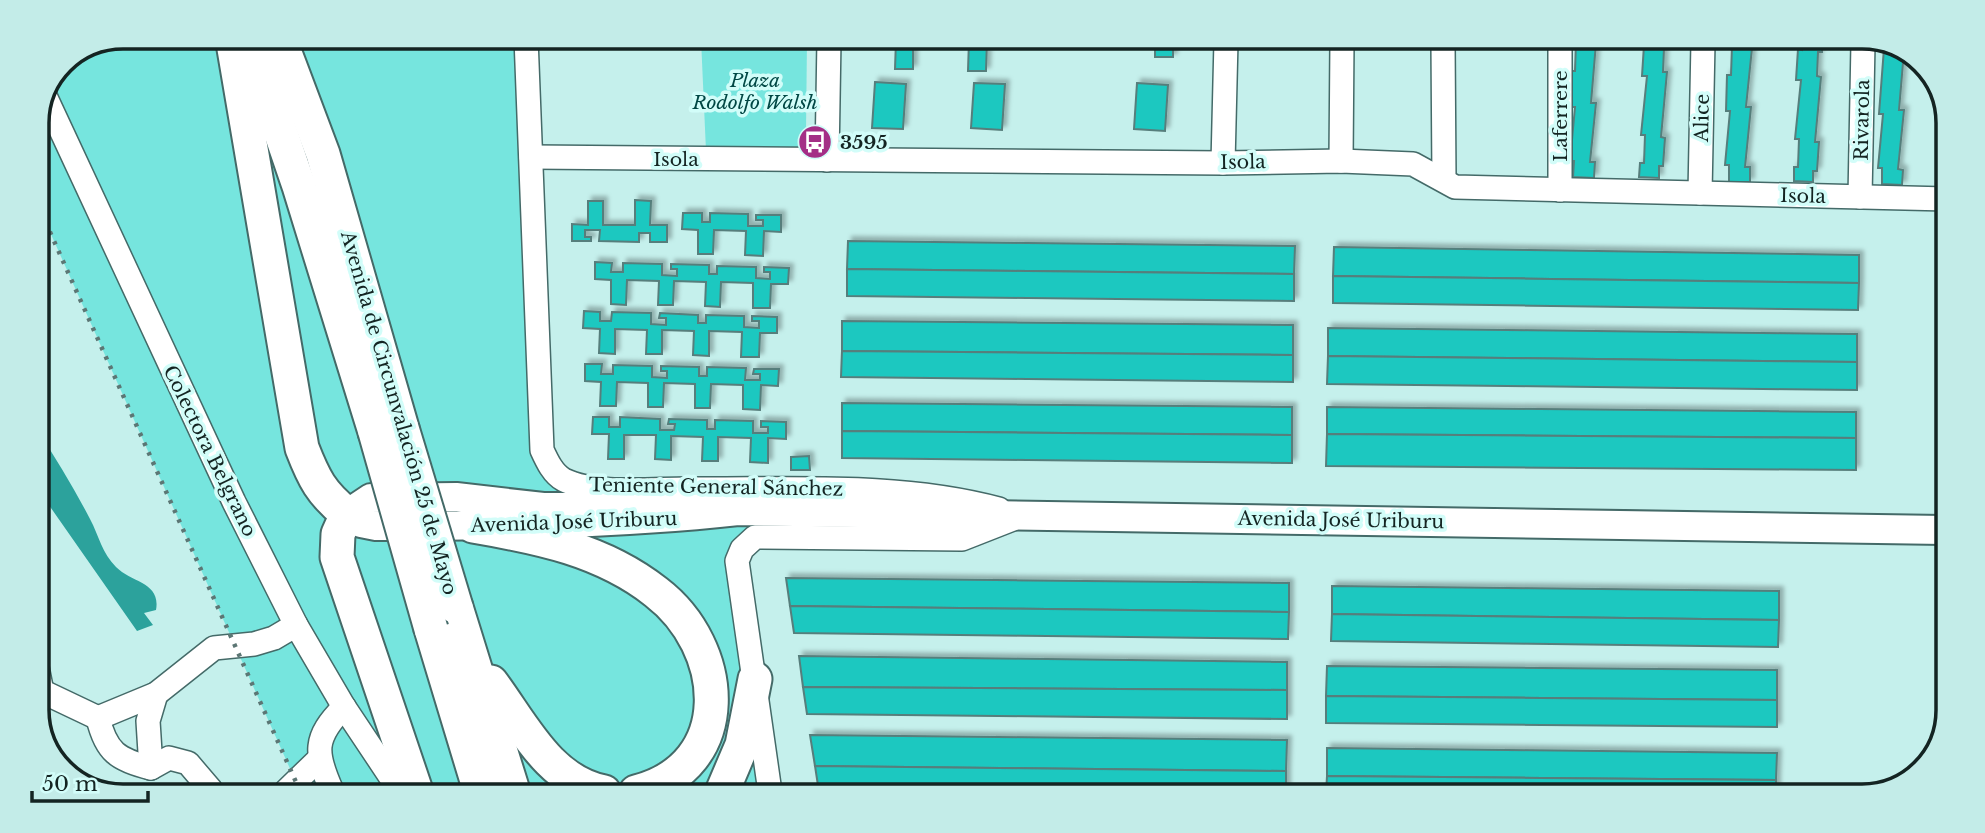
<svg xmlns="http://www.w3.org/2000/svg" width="1985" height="833" viewBox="0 0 1985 833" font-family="'Libre Baskerville',serif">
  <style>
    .green { fill: #76e5de }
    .water { fill: #2ca29c }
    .building { fill: #1bc8c0; stroke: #577e7b; stroke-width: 2; filter: url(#shadow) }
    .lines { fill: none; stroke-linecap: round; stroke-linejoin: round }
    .minor-casing { stroke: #446a68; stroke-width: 26 }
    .major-casing { stroke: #446a68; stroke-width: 32 }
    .highway-casing { stroke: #446a68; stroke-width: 37 }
    .minor { stroke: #fff; stroke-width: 23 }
    .major { stroke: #fff; stroke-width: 28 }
    .highway { stroke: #fff; stroke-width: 33 }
    .rail { stroke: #5c7674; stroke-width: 4.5; stroke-dasharray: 3.5 7; stroke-linecap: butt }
    .highway-bridge-casing { stroke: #446a68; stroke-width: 37; stroke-linecap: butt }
    .highway-bridge { stroke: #fff; stroke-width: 33 }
    .labels { text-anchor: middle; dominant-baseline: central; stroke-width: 7; stroke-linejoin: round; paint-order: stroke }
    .park-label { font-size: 19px; font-style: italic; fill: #004744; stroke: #d2fdf9 }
    .street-label { font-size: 19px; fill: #142422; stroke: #d2fdf9 }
    .poi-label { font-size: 19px; font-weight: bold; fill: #142422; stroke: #d2fdf9; text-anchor: start }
    .rim { fill: none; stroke: #142422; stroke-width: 3.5 }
  </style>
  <defs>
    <filter id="shadow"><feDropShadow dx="4" dy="-4" stdDeviation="2" flood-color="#0004"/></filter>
  </defs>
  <rect width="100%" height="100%" fill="#c5f0ec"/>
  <g class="green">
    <path d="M123 37 526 38 542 450 563 479 956 497 742 549 770 792 300 791 37 203V117L62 62Z"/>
    <path d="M701 39H807L806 133 794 153 706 151Z"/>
  </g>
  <path class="water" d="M37 429C56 459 74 488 90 519 99 536 102 553 116 567 132 583 161 582 156 610L144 613 153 625 137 631 37 488 44 477 37 467Z"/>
  <g class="building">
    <path d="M896 40H913V69H895Z"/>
    <path d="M969 40H987L986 71H968Z"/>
    <path d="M1155 40 1173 41V57H1155Z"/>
    <path d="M1576 42 1596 43 1591 103H1596L1590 162H1595L1594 178 1573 177 1574 161H1570L1575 107H1571L1572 71H1575Z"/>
    <path d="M1648 42H1668V48H1664L1663 72H1667L1661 137 1665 138 1663 166H1659V178L1639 177 1640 163H1644L1645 135H1641L1647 76H1642L1644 45Z"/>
    <path d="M1728 43H1747V48H1752L1746 107H1751L1745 167H1750V182H1729V165H1725L1730 111H1726L1727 75H1731L1732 46H1728Z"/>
    <path d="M1802 43H1822V52H1818L1817 76 1821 77 1815 142H1819L1817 171H1813V182L1794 181V167H1798L1799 139H1795L1801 80H1796L1798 49 1802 50Z"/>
    <path d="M1881 43H1895L1900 50 1904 51 1899 110H1904L1898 169 1903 170 1902 185 1882 184V168H1878L1883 114H1879L1884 48H1880Z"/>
    <path d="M875 82 906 84 903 129 872 128Z"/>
    <path d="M974 83 1005 84 1002 130 971 128Z"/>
    <path d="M1137 83 1168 85 1165 131 1134 129Z"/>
    <path d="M635 200 651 201 650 225H667V242H650V233H639V242L599 241 600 230H585V237H591V241H572V224L588 225V201H603V225H635Z"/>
    <path d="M683 213H702V222H710V213L748 214V226H763V220H756V215H781V232L764 231 763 256 745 255 746 231 714 230 713 254H698V230L682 229Z"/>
    <path d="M848 241 1295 246 1294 274 847 269Z"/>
    <path d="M1334 247 1859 255V283L1333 276Z"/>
    <path d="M595 262 612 263 611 272H623V263L662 264V275L677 276V269H671V264L709 265V274H717V266L756 267V278L770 279V272H764V267L789 268 788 284H771L770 308H753V283L721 282 720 307 705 306 706 282 674 281 673 305H658L659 281 627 280 626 305 611 304V280L595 279Z"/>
    <path d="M847 269 1294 274V301L847 296Z"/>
    <path d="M1333 276 1859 283 1858 310 1333 303Z"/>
    <path d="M584 311 600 312V321H611L612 312 651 313V324L666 325V318H659L660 313 698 315V323H706V315L744 316V327L759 328V321H752V316L777 317V333H760L759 357H741L742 332 709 331V356L693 355 694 331 662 330V354H646L647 330 615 329V354L599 353 600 329 583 328Z"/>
    <path d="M842 321 1293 325V355L842 351Z"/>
    <path d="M1328 328 1857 334V362L1328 356Z"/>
    <path d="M842 351 1293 355V382L841 377Z"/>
    <path d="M1328 356 1857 362V390L1327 384Z"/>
    <path d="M585 364H602L601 374H613V365L652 366V377L667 378V371H661V366L699 367V376H707V367L746 368 745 380H760V374H753L754 369H779L778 386 761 385 760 410 743 409V385L711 384 710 408H695V384L664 383 663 407H648V383L617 382 616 406H600L601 382 585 381Z"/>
    <path d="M842 403 1292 407V435L842 431Z"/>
    <path d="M1327 407 1856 412V438L1327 434Z"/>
    <path d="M593 417H609V427H620V417L660 419V430H674L675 424H668L669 419 707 420V429H715V420L753 421V433H768V427H761V421L786 422V439L768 438V463L750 462 751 438 718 437V461H702L703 437 671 436V460L655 459 656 435H624V459H608L609 434H592Z"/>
    <path d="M842 431 1292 435V463L842 458Z"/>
    <path d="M1327 434 1856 438V470L1326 466Z"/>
    <path d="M809 456 810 470H791V457Z"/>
    <path d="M786 578 1289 583V612L790 606Z"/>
    <path d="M1332 586 1779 591V620L1332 614Z"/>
    <path d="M790 606 1289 612 1288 639 794 633Z"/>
    <path d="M1332 614 1779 620 1778 647 1331 641Z"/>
    <path d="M799 656 1287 662V690L803 687Z"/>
    <path d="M1327 666 1777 670V700L1326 696Z"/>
    <path d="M803 687 1287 690V719L807 714Z"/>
    <path d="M1326 696 1777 700V727L1326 723Z"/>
    <path d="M810 735 1287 740 1286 771 815 766Z"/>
    <path d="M1327 748 1777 753 1776 780 1327 776Z"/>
    <path d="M815 766 1286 771V794L819 792Z"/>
    <path d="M1327 776 1776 780V796L1326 794Z"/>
  </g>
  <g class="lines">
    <g class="minor-casing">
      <g id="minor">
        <path d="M526 38 542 450C547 461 553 474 564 480 594 495 652 489 686 489 790 490 898 482 999 509"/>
        <path d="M1443 42 1444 180"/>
        <path d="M46 98 234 502 296 625 344 707 400 791"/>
        <path d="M531 157 1223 163 1341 161 1413 164 1455 187 1947 199"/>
        <path d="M827 160 829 39"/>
        <path d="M1341 161 1342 41"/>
        <path d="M1223 163 1226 41"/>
        <path d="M1560 190V42"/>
        <path d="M1700 193 1703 42"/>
        <path d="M1860 197 1863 43"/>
        <path d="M37 667 42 692"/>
        <path d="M37 689 98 718 156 694 214 648 254 644 274 638 296 625"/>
        <path d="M98 718C106 752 118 760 151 768L169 758 188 763 211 790"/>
        <path d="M151 768 148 721 156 694"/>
        <path d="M286 791 318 760"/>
        <path d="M332 791C315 753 313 738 344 707"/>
        <path d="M770 792 737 561 742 549 755 537 962 539 1013 519"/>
      </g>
    </g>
    <g class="major-casing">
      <path id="major" d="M738 511C618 524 497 526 376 526L361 523 347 514 371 498 456 497 543 507H664L738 511 1944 530"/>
    </g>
    <g class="highway-casing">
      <g id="highway">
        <path d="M232 37 302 448C314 479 321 493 347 514L338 534 337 557 416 791"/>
        <path d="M248 37 299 186 375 432"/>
        <path d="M279 37 323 154 402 428"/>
        <path d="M473 526C538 537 603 550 656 592 728 647 738 766 636 792"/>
        <path d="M456 607 513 791"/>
        <path d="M431 629 480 791"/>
        <path d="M491 682C522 723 548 781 604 792"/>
        <path d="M722 792 742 745 755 679"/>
      </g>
    </g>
    <use href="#minor" class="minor"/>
    <use href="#major" class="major"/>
    <use href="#highway" class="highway"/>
    <path class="rail" d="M37 203 300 791"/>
    <g class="highway-bridge-casing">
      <g id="highway-bridge">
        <path d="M402 428 456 607"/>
        <path d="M375 432 431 629"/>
      </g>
    </g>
    <use href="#highway-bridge" class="highway-bridge"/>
  </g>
  <defs>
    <g id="bus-disc" transform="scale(1.75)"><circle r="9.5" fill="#a42e86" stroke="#d2fdf9"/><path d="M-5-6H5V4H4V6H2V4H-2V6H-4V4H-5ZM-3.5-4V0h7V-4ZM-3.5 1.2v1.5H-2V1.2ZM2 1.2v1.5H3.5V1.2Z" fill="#fff"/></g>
  </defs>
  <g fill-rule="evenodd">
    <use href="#bus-disc" x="815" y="142"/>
  </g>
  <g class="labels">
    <g class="park-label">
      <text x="755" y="80">Plaza<tspan x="755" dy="22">Rodolfo Walsh</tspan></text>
    </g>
    <g class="street-label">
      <text transform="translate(1560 116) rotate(-90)">Laferrere</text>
      <text transform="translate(1702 118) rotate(-89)">Alice</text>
      <text transform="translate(1862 120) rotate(-89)">Rivarola</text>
      <text x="676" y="159">Isola</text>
      <text transform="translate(1243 162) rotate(-1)">Isola</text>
      <text transform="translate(1803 196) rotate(1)">Isola</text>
      <text transform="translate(399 413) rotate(74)">Avenida de Circunvalación 25 de Mayo</text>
      <text transform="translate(210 451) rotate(64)">Colectora Belgrano</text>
      <text transform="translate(716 487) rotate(1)">Teniente General Sánchez</text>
      <text transform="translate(1341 520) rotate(1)">Avenida José Uriburu</text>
      <text transform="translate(574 522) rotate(-2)">Avenida José Uriburu</text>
    </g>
    <g class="poi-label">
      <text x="840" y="142">3595</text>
    </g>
  </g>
  <path d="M0 0H1985V833H0ZM123 49H1862A74 74 0 0 1 1936 123V710A74 74 0 0 1 1862 784H123A74 74 0 0 1 49 710V123A74 74 0 0 1 123 49Z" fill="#c3ece8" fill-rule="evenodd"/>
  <path class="rim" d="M123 49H1862A74 74 0 0 1 1936 123V710A74 74 0 0 1 1862 784H123A74 74 0 0 1 49 710V123A74 74 0 0 1 123 49Z"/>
  <path d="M32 791v10h116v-10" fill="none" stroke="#142422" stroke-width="3.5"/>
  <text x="42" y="791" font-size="21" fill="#142422" stroke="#d2fdf9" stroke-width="5" paint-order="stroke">50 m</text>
</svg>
